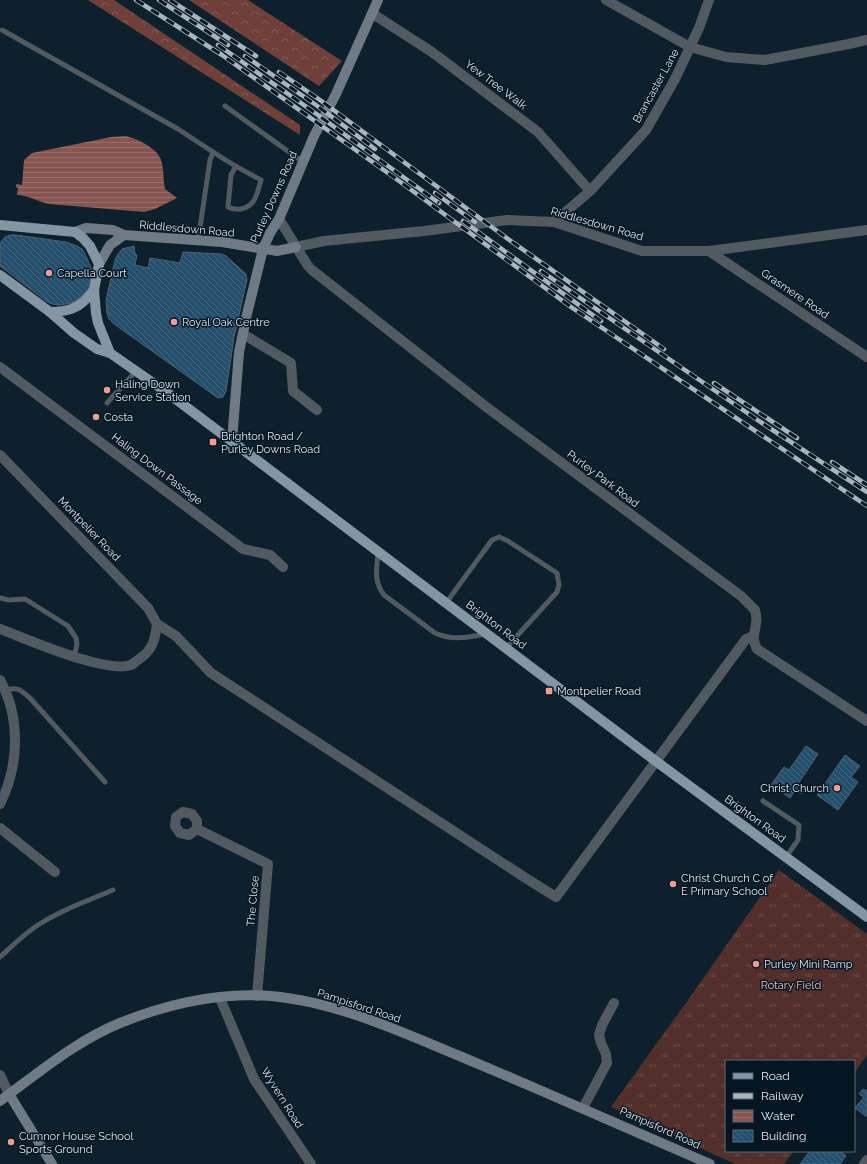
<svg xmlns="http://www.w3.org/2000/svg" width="867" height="1164" viewBox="0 0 867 1164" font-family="Raleway,sans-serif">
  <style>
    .grass { fill: url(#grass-tufts) }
    .forest { fill: url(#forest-crowns) }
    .pitch { fill: #532f2b }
    .water { fill: url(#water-rules) }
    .building { fill: url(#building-back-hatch); stroke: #4e6270 }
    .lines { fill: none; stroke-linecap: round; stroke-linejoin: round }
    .lane { stroke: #515a60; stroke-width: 5 }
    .street { stroke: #515a60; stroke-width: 10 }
    .secondary { stroke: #6e7b86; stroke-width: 10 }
    .primary { stroke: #8496a3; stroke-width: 10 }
    .rail-casing { stroke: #a8b5bf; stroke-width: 4.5 }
    .rail { stroke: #051622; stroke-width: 3; stroke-dasharray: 9; stroke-linecap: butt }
    .poi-dot { fill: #f59c92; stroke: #051622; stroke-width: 1.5 }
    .labels { text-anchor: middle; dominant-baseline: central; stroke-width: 3; stroke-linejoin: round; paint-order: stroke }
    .street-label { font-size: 11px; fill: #dde8f1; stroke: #051622 }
    .poi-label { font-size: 11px; fill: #dde8f1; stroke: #051622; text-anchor: start }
    .park-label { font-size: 11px; fill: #f6c4bd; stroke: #051622 }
  </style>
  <defs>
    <pattern id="grass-tufts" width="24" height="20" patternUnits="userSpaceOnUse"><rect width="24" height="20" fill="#532f2b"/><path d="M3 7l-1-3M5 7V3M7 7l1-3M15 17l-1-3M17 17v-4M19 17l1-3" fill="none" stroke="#6b4d4a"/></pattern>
    <pattern id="forest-crowns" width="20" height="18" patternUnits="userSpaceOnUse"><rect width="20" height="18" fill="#6f403a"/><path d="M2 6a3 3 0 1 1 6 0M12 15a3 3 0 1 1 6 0" fill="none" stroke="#835c57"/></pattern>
    <pattern id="water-rules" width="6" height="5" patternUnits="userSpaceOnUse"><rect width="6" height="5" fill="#875650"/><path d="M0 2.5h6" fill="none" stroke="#986e6a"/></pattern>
    <pattern id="building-back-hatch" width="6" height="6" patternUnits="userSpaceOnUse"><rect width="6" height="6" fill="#244f6c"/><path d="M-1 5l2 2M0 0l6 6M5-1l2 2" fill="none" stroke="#436881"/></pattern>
  </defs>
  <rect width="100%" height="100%" fill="#0e202c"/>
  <path class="grass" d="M779 870 867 934V1055L854 1073V1061H726V1151H794L784 1164H735L611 1107 693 993Z"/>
  <g class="forest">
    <path d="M88 0H114L300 125V135Z"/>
    <path d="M189 0H248L342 61 319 86Z"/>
  </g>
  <path class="pitch" d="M752 955 765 965 760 972 747 962Z"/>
  <path class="water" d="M126 136C138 139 157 148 161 160 164 169 163 179 165 189L177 198 155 209 144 212 49 204C38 202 28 195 17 195L18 188 16 187V184L22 185 24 160 32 153 111 137Z"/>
  <g class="building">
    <path d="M10 235H16L66 242 77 246 82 249 85 254 91 268 92 276 88 290 78 299 72 303 59 305 52 304 46 301 0 266V243L5 237Z"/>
    <path d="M134 246 135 254 137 255 135 265 148 268 150 258 180 263 183 252 222 254 226 256 246 274 247 280 234 337 226 391 223 397 218 398 114 324 109 319 107 313 106 300 115 260 118 254 122 249Z"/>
    <path d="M806 746 818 754 798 784 805 789 801 794 795 790 790 798 771 785 784 767 789 770Z"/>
    <path d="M845 755 860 766 851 777 858 782 838 810 817 795Z"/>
    <path d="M863 1089 867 1091V1117L855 1108 864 1097 859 1094Z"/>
    <path d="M810 1151H840L846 1156 840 1164H800Z"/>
  </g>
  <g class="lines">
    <g class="lane">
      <path d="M2 30 178 129 213 152 210 160 198 241"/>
      <path d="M225 106 303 162"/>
      <path d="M213 152C228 162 244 171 261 180 257 193 256 206 241 209 236 210 232 209 228 207L231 175 236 166"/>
      <path d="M107 403 136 371"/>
      <path d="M378 552C377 569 373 580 384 595L435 633C452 641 469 637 486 634"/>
      <path d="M0 598 9 600 25 599 68 626 76 638 77 644 74 657"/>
      <path d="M446 603 492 540 499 537 508 541 557 573 559 585 557 592 506 648"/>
      <path d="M5 691C18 686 20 690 30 698L105 782"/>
      <path d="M763 801 799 825 798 840 786 857"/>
      <path d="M0 957C12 946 24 934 38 925 61 910 87 901 113 890"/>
    </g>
    <g class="street">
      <path d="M606 0 690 47 726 57 765 60 849 44 867 40"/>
      <path d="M373 14 432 52 538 132 590 191"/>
      <path d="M279 219 308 266 312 270 485 406 741 596 755 610C756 614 757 619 756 623 755 635 751 637 757 649L867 721"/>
      <path d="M554 222 590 191 646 130 675 79 699 28 709 0"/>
      <path d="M296 247 324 241 424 231 507 220 554 222 642 251H709L867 230"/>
      <path d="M709 251 867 357"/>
      <path d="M243 334 291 363 293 391 317 410"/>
      <path d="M0 367 243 549 270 555 283 567"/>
      <path d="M0 455 148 608 157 624 176 636 211 673 524 877 556 897 746 639 753 636"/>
      <path d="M0 629C27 639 105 674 131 665 133 664 136 661 138 660 153 650 155 640 157 624"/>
      <path d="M0 680C21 718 19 766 0 804"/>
      <path d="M183 812 192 814 197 821V829L189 835 180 833 175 826 176 817Z"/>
      <path d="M0 828 55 872"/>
      <path d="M197 829 268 864 257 996"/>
      <path d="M220 998 254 1079 311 1164"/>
      <path d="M0 1075 9 1094"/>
      <path d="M583 1108 607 1063 606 1054 601 1043 599 1035 602 1025 614 1003"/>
      <path d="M864 1164 867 1160"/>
    </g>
    <g class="secondary">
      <path d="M75 232 86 228 113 230 124 235 222 242 277 251 296 247"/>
      <path d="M99 264 110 245 124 235"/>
      <path d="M232 441 239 352 247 314 263 249 270 233 279 219 314 136 336 94 378 0"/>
      <path d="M9 1094 52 1164"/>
      <path d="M0 1101C38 1073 76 1041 120 1023 167 1004 220 992 271 996 338 1002 401 1032 462 1057 545 1092 628 1128 710 1164"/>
    </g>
    <g class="primary">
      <path d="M0 225 75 232 83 238 90 246 99 264 94 290 96 313 98 323 110 353"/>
      <path d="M0 275 50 312 74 333 97 349 110 353 169 394 657 762 867 917"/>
      <path d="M50 312C71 312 81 307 94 290"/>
    </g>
    <g class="rail-casing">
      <g id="rail">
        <path d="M136 0 222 55 395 178 571 307 867 506"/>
        <path d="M159 0 228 45"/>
        <path d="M170 0 256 56"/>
        <path d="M218 45 311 110 439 203"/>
        <path d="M245 56 316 105 375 149"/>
        <path d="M279 72 320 100 508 239 664 349"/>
        <path d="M435 193 475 222"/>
        <path d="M463 221 601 321"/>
        <path d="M541 271 759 421 867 492"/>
        <path d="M714 383 797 438"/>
        <path d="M832 462 867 485"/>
      </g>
    </g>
    <use href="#rail" class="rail"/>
  </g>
  <g class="poi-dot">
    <circle cx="49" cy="273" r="4"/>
    <circle cx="174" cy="322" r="4"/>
    <circle cx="107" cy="390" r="4"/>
    <circle cx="96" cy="417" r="4"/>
    <rect x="209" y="438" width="8" height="8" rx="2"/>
    <rect x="545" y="687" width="8" height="8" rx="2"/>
    <circle cx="837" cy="788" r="4"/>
    <circle cx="673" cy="884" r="4"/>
    <circle cx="756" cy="964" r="4"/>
    <circle cx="11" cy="1142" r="4"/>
  </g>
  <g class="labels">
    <g class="street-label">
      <text transform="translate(496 85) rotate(37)">Yew Tree Walk</text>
      <text transform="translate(656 86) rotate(-61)">Brancaster Lane</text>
      <text transform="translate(274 197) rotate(-66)">Purley Downs Road</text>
      <text transform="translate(597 224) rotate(16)">Riddlesdown Road</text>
      <text transform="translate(187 229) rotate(5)">Riddlesdown Road</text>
      <text transform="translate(795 294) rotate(34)">Grasmere Road</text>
      <text transform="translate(157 469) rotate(37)">Haling Down Passage</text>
      <text transform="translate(603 479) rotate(37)">Purley Park Road</text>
      <text transform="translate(89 529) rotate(46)">Montpelier Road</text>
      <text transform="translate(496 625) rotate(37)">Brighton Road</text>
      <text transform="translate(755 819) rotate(36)">Brighton Road</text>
      <text transform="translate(253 901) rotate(-85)">The Close</text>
      <text transform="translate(359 1006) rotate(18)">Pampisford Road</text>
      <text transform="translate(282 1098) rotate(58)">Wyvern Road</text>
      <text transform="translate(660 1128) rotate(24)">Pampisford Road</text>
    </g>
    <g class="poi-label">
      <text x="57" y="273">Capella Court</text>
      <text x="182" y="322">Royal Oak Centre</text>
      <text x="115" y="384">Haling Down<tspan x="115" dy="13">Service Station</tspan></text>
      <text x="104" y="417">Costa</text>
      <text x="221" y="436">Brighton Road /<tspan x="221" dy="13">Purley Downs Road</tspan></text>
      <text x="557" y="691">Montpelier Road</text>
      <text x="829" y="788" text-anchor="end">Christ Church</text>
      <text x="681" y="878">Christ Church C of<tspan x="681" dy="13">E Primary School</tspan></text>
      <text x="764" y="964">Purley Mini Ramp</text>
      <text x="19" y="1136">Cumnor House School<tspan x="19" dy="13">Sports Ground</tspan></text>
    </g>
    <g class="park-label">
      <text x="791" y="985">Rotary Field</text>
    </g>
  </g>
  <rect x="725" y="1060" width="130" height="92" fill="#051622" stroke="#5b6a75"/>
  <rect x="733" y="1073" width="20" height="6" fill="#8496a3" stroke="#5b6a75"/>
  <text x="761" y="1080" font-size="12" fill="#dde8f1">Road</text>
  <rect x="733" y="1093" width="20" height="6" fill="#a8b5bf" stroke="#5b6a75"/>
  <text x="761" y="1100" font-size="12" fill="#dde8f1">Railway</text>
  <rect x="733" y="1110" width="20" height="12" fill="url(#water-rules)" stroke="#5b6a75"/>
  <text x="761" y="1120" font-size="12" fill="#dde8f1">Water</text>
  <rect x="733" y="1130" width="20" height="12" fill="url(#building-back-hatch)" stroke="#5b6a75"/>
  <text x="761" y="1140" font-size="12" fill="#dde8f1">Building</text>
</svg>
